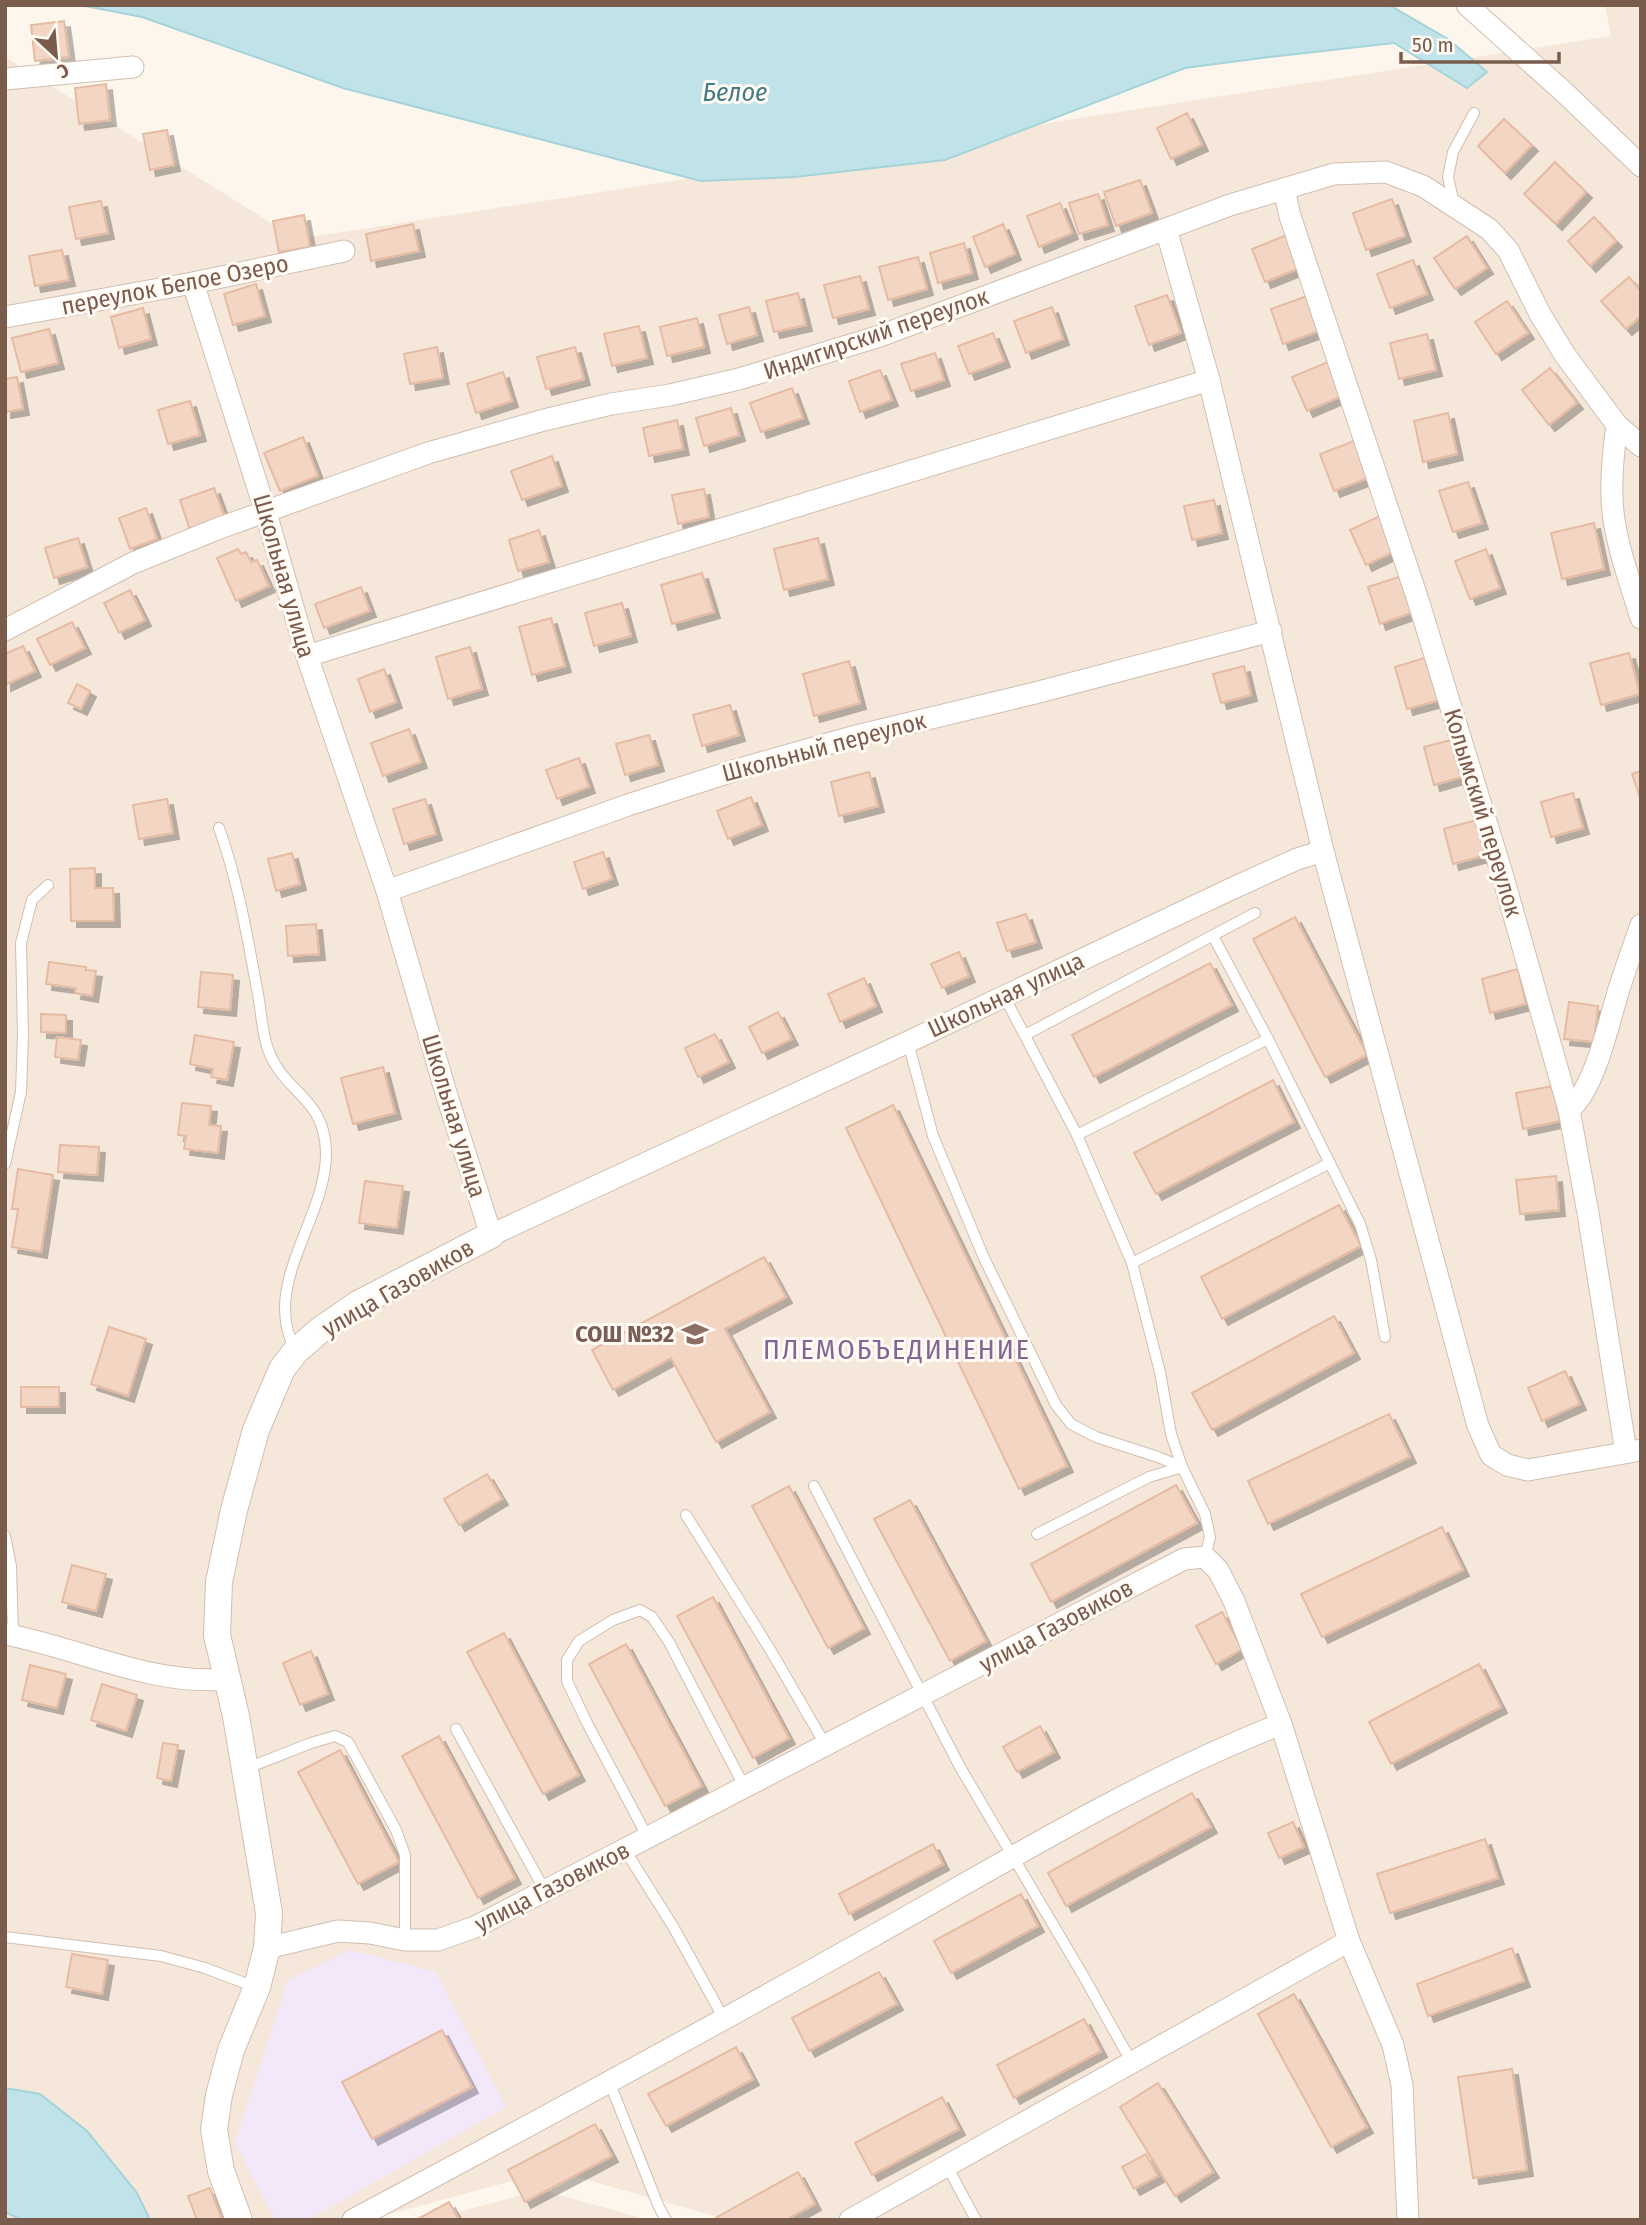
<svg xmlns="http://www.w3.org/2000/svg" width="1646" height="2225" viewBox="0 0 1646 2225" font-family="'Fira Sans Condensed',sans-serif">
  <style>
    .residential { fill: #f5e8da }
    .education { fill: #f3e8fa }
    .water { fill: #bfe3e8; stroke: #a5d3da; stroke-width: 2 }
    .building { fill: #f3d5c3; stroke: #e6bba3; stroke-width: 2; filter: url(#shadow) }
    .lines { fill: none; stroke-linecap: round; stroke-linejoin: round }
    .service-casing { stroke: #d1beb0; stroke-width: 12 }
    .minor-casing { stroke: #d1beb0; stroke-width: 23 }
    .tertiary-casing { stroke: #d1beb0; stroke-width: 28 }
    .service { stroke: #fff; stroke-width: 10 }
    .minor { stroke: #fff; stroke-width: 21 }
    .tertiary { stroke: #fff; stroke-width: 26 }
    .labels { text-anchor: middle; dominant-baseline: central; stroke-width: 6; stroke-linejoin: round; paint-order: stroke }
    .street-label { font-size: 24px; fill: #7a5c4d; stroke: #fffaf3 }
    .education-label { font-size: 24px; font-weight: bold; fill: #785e54; stroke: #fffaf3; text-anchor: end }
    .water-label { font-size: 26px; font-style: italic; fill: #437c86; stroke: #fffaf3 }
    .quarter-label { font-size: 28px; letter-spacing: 2px; fill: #846695; stroke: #fffaf3 }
  </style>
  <defs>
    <filter id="shadow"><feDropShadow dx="6" dy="6" stdDeviation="0" flood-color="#0004"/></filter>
  </defs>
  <rect width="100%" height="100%" fill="#fdf6ec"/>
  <g class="residential">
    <path d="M1605 5H1641V2220H729L552 2170 368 2220H5V57L297 239 1611 36Z"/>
    <path d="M541 2190 649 2220H429Z"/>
  </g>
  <path class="education" d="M350 1950 436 1972 506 2107 308 2220H275L235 2143 288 1980Z"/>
  <g class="water">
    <path d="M80 5H1389L1448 39 1487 72 1467 88 1394 43 1269 57 1185 68 945 160 794 177 701 181 343 88 142 17Z"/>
    <path d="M5 2088 40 2094 87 2131 137 2193 150 2220H22L5 2212Z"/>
  </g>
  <g class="building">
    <path d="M64 21 69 57 35 61 31 25Z"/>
    <path d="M106 84 110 120 79 124 75 88Z"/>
    <path d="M1187 113 1202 145 1171 159 1157 128Z"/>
    <path d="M1504 119 1532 145 1505 173 1478 146Z"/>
    <path d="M167 130 174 165 150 170 143 134Z"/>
    <path d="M1555 162 1586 192 1556 224 1524 194Z"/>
    <path d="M1140 180 1152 213 1116 226 1104 192Z"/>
    <path d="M1098 194 1108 225 1079 234 1069 203Z"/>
    <path d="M1392 199 1405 236 1366 250 1353 213Z"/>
    <path d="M101 201 108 233 76 239 69 207Z"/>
    <path d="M1060 203 1072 233 1039 247 1027 216Z"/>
    <path d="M304 215 310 247 279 252 273 221Z"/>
    <path d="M1594 217 1616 241 1590 266 1568 241Z"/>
    <path d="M413 224 419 251 371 261 366 234Z"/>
    <path d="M1003 224 1015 254 985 267 973 237Z"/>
    <path d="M1287 235 1300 268 1265 282 1252 249Z"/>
    <path d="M1467 236 1487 268 1455 289 1434 258Z"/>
    <path d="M964 243 972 273 938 283 930 253Z"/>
    <path d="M62 250 69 280 35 286 29 256Z"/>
    <path d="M918 257 927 289 888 300 879 267Z"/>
    <path d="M1413 260 1427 294 1390 308 1377 274Z"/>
    <path d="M860 276 869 309 833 318 824 285Z"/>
    <path d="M1629 277 1641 291V316L1626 329 1601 301Z"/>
    <path d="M256 284 265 316 233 325 224 294Z"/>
    <path d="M798 293 806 325 774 332 766 301Z"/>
    <path d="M1167 295 1181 333 1149 345 1135 306Z"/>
    <path d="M1307 296 1319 331 1283 344 1271 309Z"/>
    <path d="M1507 301 1528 333 1496 354 1475 322Z"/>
    <path d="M749 307 757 335 727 344 719 315Z"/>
    <path d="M1052 307 1063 339 1026 353 1014 321Z"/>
    <path d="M143 308 151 339 119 348 111 317Z"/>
    <path d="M697 318 704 347 667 356 660 327Z"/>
    <path d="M639 326 647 358 612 366 604 334Z"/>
    <path d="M49 329 58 363 21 372 12 338Z"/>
    <path d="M993 333 1004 361 969 374 958 346Z"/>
    <path d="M1427 334 1436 370 1399 379 1390 343Z"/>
    <path d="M437 347 443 378 410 384 404 354Z"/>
    <path d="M575 347 584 379 546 389 537 357Z"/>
    <path d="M935 353 944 380 911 391 901 364Z"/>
    <path d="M1328 362 1342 396 1307 411 1292 377Z"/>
    <path d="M1550 368 1577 403 1549 425 1522 390Z"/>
    <path d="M880 370 892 400 860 412 849 381Z"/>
    <path d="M503 372 512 401 476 413 467 384Z"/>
    <path d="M17 377 23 409 5 412V379Z"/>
    <path d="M792 388 803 418 761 432 750 403Z"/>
    <path d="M190 401 200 435 168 444 158 410Z"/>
    <path d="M731 408 739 435 704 446 696 418Z"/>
    <path d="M1448 413 1457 454 1423 462 1414 421Z"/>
    <path d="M677 420 683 449 649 456 643 428Z"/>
    <path d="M303 437 318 476 280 491 264 453Z"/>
    <path d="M1357 440 1371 477 1334 491 1320 454Z"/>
    <path d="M552 456 562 486 522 500 511 471Z"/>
    <path d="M1468 482 1482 523 1453 532 1439 491Z"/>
    <path d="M214 488 225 518 190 530 180 500Z"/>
    <path d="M704 489 709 517 678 524 672 495Z"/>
    <path d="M1214 500 1222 533 1192 540 1184 506Z"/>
    <path d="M146 508 157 539 130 549 119 518Z"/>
    <path d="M1380 516 1396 551 1366 565 1350 530Z"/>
    <path d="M1594 523 1604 569 1562 579 1551 533Z"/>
    <path d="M539 530 549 562 518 571 509 540Z"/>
    <path d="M78 538 87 567 54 578 45 548Z"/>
    <path d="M818 538 828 579 784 590 774 549Z"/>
    <path d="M238 549 241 554 246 552 251 562 257 560 269 586 236 601 217 558Z"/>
    <path d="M1486 549 1500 588 1470 599 1455 561Z"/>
    <path d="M702 573 714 612 672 624 661 585Z"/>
    <path d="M1402 576 1414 612 1380 624 1368 587Z"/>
    <path d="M361 587 370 611 324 628 315 604Z"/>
    <path d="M130 590 145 620 119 633 104 603Z"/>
    <path d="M622 603 631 636 594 646 585 613Z"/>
    <path d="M551 618 565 666 532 675 519 627Z"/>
    <path d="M72 622 85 648 50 665 37 639Z"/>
    <path d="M23 646 35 671 5 685V654Z"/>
    <path d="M470 647 482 689 448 699 436 657Z"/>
    <path d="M1629 653 1640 694 1601 705 1590 663Z"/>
    <path d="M1428 657 1440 700 1407 709 1395 667Z"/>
    <path d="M849 661 860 703 814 716 803 674Z"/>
    <path d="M1244 666 1251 695 1221 703 1213 674Z"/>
    <path d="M384 669 396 702 370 712 358 679Z"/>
    <path d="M77 684 90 691 81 709 68 703Z"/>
    <path d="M730 705 739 735 702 746 693 715Z"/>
    <path d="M409 729 421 762 383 776 371 743Z"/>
    <path d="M649 735 658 765 625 775 616 744Z"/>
    <path d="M1455 739 1465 776 1434 785 1424 747Z"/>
    <path d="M579 758 589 787 557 799 546 770Z"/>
    <path d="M1641 771V800L1632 774Z"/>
    <path d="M869 772 878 806 839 816 831 782Z"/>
    <path d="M1573 793 1583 828 1551 837 1541 802Z"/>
    <path d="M751 797 762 825 728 839 717 811Z"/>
    <path d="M167 799 173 833 139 839 133 805Z"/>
    <path d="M425 799 436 834 404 844 393 809Z"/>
    <path d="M1476 820 1486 855 1453 864 1444 829Z"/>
    <path d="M603 852 612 879 583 889 574 862Z"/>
    <path d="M292 853 300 884 276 891 268 859Z"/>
    <path d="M95 868V888H113L114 921H71L70 869Z"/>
    <path d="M1026 914 1036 942 1007 951 997 923Z"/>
    <path d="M1295 917 1367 1055 1325 1077 1253 939Z"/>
    <path d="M316 924 319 954 288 956 286 926Z"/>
    <path d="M959 952 969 976 942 988 931 964Z"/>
    <path d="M49 962 86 967V970L96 971 92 996 75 993 76 988 46 984Z"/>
    <path d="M1210 963 1232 1005 1094 1077 1072 1035Z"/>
    <path d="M1518 969 1526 1004 1490 1013 1482 979Z"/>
    <path d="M201 972 233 975 230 1010 198 1007Z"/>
    <path d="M864 978 876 1006 840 1022 828 994Z"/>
    <path d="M1569 1002 1598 1006 1594 1042 1564 1039Z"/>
    <path d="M778 1012 792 1039 762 1053 749 1027Z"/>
    <path d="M41 1014 66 1015V1033L41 1032Z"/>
    <path d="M715 1034 729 1062 698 1077 685 1048Z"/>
    <path d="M195 1035 234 1042 227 1080 211 1077 213 1069 190 1064Z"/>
    <path d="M57 1037 81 1040 78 1060 55 1057Z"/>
    <path d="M383 1067 395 1113 353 1124 341 1078Z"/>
    <path d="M1273 1080 1294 1122 1156 1194 1134 1153Z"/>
    <path d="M1553 1086 1560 1121 1523 1129 1516 1093Z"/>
    <path d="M182 1103 211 1106 209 1125 221 1126 218 1153 184 1149 186 1136 178 1135Z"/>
    <path d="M893 1105 1067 1466 1019 1489 846 1128Z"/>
    <path d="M60 1145 99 1147 97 1175 58 1172Z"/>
    <path d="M18 1169 53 1175 41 1252 12 1247 18 1209H12Z"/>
    <path d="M1556 1176 1559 1210 1520 1214 1516 1180Z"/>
    <path d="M365 1181 403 1186 397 1228 359 1223Z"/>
    <path d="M1339 1205 1361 1246 1222 1319 1201 1277Z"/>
    <path d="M764 1257 786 1297 725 1329 770 1412 716 1442 671 1358 613 1390 592 1350Z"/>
    <path d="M1334 1316 1354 1353 1212 1430 1192 1393Z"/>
    <path d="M109 1327 146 1339 128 1396 91 1384Z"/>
    <path d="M1565 1371 1580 1404 1542 1421 1528 1388Z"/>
    <rect x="21" y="1387" width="38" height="20"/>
    <path d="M1389 1414 1410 1457 1268 1524 1248 1481Z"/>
    <path d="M487 1474 502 1499 459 1525 444 1499Z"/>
    <path d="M1176 1485 1197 1523 1051 1602 1031 1564Z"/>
    <path d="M789 1486 864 1628 828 1648 752 1506Z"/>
    <path d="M910 1500 986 1641 950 1661 874 1519Z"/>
    <path d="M1442 1527 1463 1570 1322 1637 1301 1594Z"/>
    <path d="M72 1565 106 1574 96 1611 62 1602Z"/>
    <path d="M713 1597 789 1738 753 1758 677 1616Z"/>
    <path d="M1222 1612 1242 1649 1216 1664 1196 1626Z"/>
    <path d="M504 1633 579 1775 543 1794 467 1652Z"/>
    <path d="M626 1644 702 1786 665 1806 589 1664Z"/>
    <path d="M311 1651 328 1694 300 1705 283 1663Z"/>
    <path d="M1479 1664 1501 1707 1391 1764 1369 1722Z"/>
    <path d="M30 1665 66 1674 57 1708 22 1700Z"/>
    <path d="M102 1684 137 1695 126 1731 91 1720Z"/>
    <path d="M1040 1726 1054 1752 1017 1772 1003 1747Z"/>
    <path d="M439 1736 515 1878 478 1898 402 1756Z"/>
    <path d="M163 1743 178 1745 171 1781 157 1778Z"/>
    <path d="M340 1750 399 1862 358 1884 298 1772Z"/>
    <path d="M1192 1793 1211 1827 1066 1906 1048 1873Z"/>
    <path d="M1293 1822 1304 1847 1279 1858 1268 1833Z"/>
    <path d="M1485 1839 1498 1878 1390 1913 1377 1874Z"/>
    <path d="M933 1844 943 1864 849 1914 839 1894Z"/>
    <path d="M1021 1894 1038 1926 951 1973 934 1941Z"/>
    <path d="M1512 1948 1524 1981 1428 2016 1417 1984Z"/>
    <path d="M72 1954 108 1960 102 1994 66 1987Z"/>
    <path d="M879 1972 897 2004 809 2051 792 2018Z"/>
    <path d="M1294 1994 1367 2127 1331 2147 1258 2014Z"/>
    <path d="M1084 2019 1101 2051 1014 2098 997 2065Z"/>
    <path d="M442 2030 472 2087 372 2139 342 2082Z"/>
    <path d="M736 2047 753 2079 666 2126 648 2094Z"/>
    <path d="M1512 2069 1527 2170 1473 2178 1458 2077Z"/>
    <path d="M1158 2083 1213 2172 1175 2196 1120 2107Z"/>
    <path d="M942 2097 959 2129 872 2175 855 2143Z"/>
    <path d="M595 2124 612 2156 525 2202 508 2170Z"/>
    <path d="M1146 2154 1158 2176 1134 2189 1122 2167Z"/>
    <path d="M798 2172 815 2204 786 2220H712Z"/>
    <path d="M210 2188 222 2220H197L188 2196Z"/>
    <path d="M449 2202 459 2220H416Z"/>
  </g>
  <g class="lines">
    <g class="service-casing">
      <g id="service">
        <path d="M1454 204 1448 177 1453 152 1474 113"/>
        <path d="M219 828C238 881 247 935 257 989 261 1008 262 1035 269 1052 285 1093 325 1098 326 1152 327 1219 259 1286 296 1351"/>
        <path d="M1213 936 1268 1039 1360 1224 1371 1260 1385 1337"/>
        <path d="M1004 996 1077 1135 1132 1263 1160 1372 1171 1434 1182 1467 1205 1514 1210 1537 1205 1557"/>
        <path d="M1025 1035 1255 913"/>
        <path d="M908 1042 933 1136 984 1258 1056 1405 1071 1424 1096 1437 1158 1457 1182 1467 1149 1477 1037 1534"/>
        <path d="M1077 1135 1268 1039"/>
        <path d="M5 1164 21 1092 23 1035 21 943 32 900 48 885"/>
        <path d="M1132 1263 1330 1163"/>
        <path d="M814 1486 960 1767 1084 1977 1131 2061"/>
        <path d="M686 1515 771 1651 826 1746"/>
        <path d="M5 1536 11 1566 13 1635"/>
        <path d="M456 1729 545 1891"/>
        <path d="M245 1769 311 1743 335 1736 348 1742 396 1830 405 1855V1940"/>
        <path d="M648 1838 587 1723 567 1681V1660L579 1641 613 1620 640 1610 652 1617 669 1642 745 1788"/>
        <path d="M625 1850 674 1928 724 2019"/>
        <path d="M5 1937 161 1956 205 1968 255 1987"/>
        <path d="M609 2081 658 2205 666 2220"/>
        <path d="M947 2166 976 2220"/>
      </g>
    </g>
    <g class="minor-casing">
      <g id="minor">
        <path d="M1467 5 1566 94 1641 166"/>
        <path d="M5 79 133 67"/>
        <path d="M1284 189 1290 216 1418 600 1503 877 1569 1110 1588 1213 1626 1452"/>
        <path d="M1166 229 1209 380 1323 851 1478 1426 1491 1455 1507 1465 1528 1470 1641 1450"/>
        <path d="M193 283 266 513 307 656 387 891 446 1093 491 1235 908 1042 1231 889 1297 859 1323 851"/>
        <path d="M5 317 193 283 344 251"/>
        <path d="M1617 425C1613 453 1610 484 1613 512 1617 548 1631 584 1641 618"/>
        <path d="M5 630 133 563 217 529 428 453 544 420 611 404 670 395 739 379 880 336 1230 205 1334 174 1386 172 1423 186 1489 229 1508 250 1540 314 1565 355 1617 425 1641 446"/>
        <path d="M307 656 1209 380"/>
        <path d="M387 891 628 805 736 770 852 737 1035 693 1271 631"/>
        <path d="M1569 1110C1595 1088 1608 1025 1618 992 1625 970 1633 948 1641 925"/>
        <path d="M5 1634C79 1648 151 1686 228 1679"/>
        <path d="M267 1948 338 1931 370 1933 405 1940H438L475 1927 1184 1559 1205 1557 1218 1570 1234 1601 1281 1724 1349 1941 1393 2045 1402 2085 1408 2220"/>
        <path d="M353 2220C527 2127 701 2033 873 1936 1007 1861 1138 1780 1281 1724"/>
        <path d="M850 2220 1349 1941"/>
      </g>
    </g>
    <g class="tertiary-casing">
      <path id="tertiary" d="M239 2220 221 2171 214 2130 219 2095 231 2050 257 1987 267 1948 269 1913 236 1716 217 1635 219 1582 234 1510 256 1430 282 1369 296 1351 319 1331 358 1304 491 1235"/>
    </g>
    <use href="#service" class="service"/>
    <use href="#minor" class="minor"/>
    <use href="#tertiary" class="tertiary"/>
  </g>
  <defs>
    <g id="school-bare" transform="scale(2.1)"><path d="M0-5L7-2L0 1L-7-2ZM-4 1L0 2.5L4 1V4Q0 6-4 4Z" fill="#8d6e63" stroke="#fffaf3" stroke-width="2.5" paint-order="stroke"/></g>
  </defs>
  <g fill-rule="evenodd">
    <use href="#school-bare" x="695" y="1334"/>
  </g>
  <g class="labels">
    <g class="street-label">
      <text transform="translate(175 285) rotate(-11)">переулок Белое Озеро</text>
      <text transform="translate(876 334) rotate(-19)">Индигирский переулок</text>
      <text transform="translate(284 576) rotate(74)">Школьная улица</text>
      <text transform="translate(824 747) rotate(-15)">Школьный переулок</text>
      <text transform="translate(1483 813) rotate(73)">Колымский переулок</text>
      <text transform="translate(1006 995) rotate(-25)">Школьная улица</text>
      <text transform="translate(454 1116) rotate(73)">Школьная улица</text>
      <text transform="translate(398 1288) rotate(-30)">улица Газовиков</text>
      <text transform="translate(1056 1626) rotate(-28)">улица Газовиков</text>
      <text transform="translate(552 1887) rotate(-27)">улица Газовиков</text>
    </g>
    <g class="education-label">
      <text x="674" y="1334">СОШ №32</text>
    </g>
    <g class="water-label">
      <text x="735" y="92">Белое</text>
    </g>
    <g class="quarter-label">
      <text x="897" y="1349">ПЛЕМОБЪЕДИНЕНИЕ</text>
    </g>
  </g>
  <rect width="1646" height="2225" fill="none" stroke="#7a5c4d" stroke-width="14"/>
  <g transform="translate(56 56) rotate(154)" stroke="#fffaf3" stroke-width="5" paint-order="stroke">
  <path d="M0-5L12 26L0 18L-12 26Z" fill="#7a5c4d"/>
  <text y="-10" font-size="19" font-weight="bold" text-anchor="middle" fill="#7a5c4d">С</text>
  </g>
  <path d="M1401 52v10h158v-10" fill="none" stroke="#7a5c4d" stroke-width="3.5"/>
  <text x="1412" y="52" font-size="21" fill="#7a5c4d" stroke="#fffaf3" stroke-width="5" paint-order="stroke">50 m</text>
</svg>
